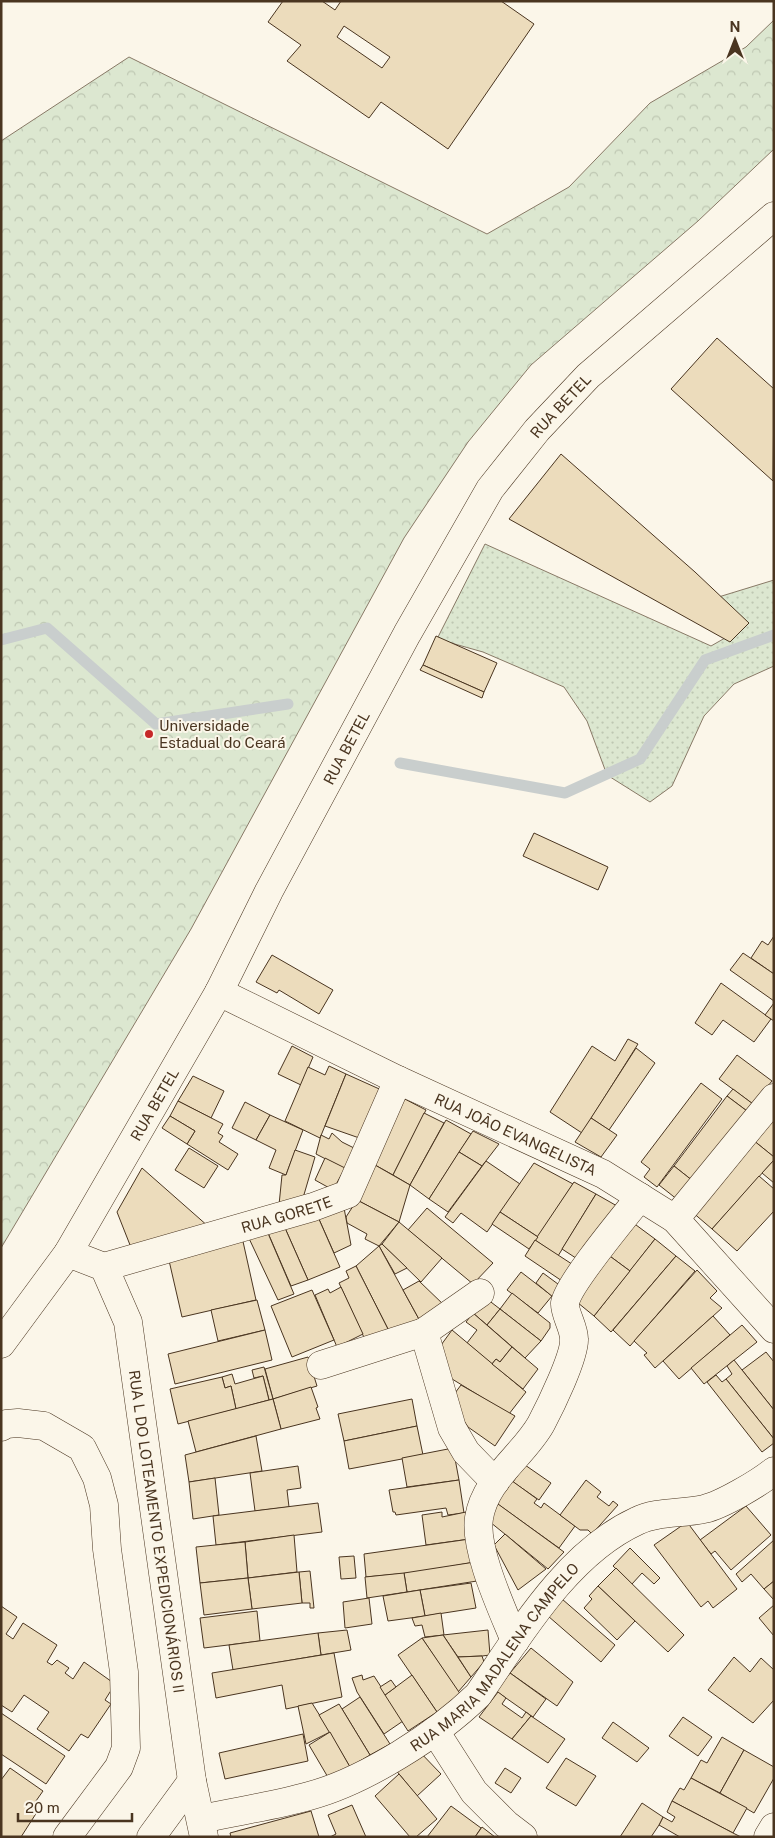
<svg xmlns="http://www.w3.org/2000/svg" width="775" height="1838" viewBox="0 0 775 1838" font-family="'Public Sans',sans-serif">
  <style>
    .grass { fill: url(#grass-dots); stroke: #887966 }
    .forest { fill: url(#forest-crowns); stroke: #887966 }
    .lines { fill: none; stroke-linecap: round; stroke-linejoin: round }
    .stream { stroke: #c9cecd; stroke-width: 11 }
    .building { fill: #ecdcbc; stroke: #4a3520; fill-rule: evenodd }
    .minor-casing { stroke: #4a3520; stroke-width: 29 }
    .minor { stroke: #fbf6e9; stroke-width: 28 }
    .poi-dot { fill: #c62828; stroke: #fbf6e9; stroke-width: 2 }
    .labels { text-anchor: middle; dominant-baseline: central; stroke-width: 4; stroke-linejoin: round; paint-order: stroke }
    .street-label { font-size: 15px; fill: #4a3520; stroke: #fbf6e9 }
    .poi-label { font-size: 15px; fill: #4a3520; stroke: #fbf6e9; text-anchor: start }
  </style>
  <defs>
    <pattern id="grass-dots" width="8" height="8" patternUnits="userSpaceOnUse" patternTransform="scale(1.25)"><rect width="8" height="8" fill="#dce7d0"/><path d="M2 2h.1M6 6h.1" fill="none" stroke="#bec7b2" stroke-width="1.8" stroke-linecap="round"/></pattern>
    <pattern id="forest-crowns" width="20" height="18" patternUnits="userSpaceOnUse" patternTransform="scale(1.25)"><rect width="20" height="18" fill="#dce7d0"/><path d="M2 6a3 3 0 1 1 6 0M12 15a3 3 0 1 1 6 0" fill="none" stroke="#bec7b2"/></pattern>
  </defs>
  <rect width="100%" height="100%" fill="#fbf6e9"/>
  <path class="grass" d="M485 544 711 646 746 626 712 599 774 580V666L734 684 704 716 672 786 650 802 607 775 587 721 564 687 483 652 437 639Z"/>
  <path class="forest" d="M774 20V149L698 221 531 365 468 442 404 538 191 929 1 1248V141L129 57 487 234 569 187 650 103 746 47Z"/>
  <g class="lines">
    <g class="stream">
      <path d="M1 640 47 628 156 724 288 704"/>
      <path d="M400 763 565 793 640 759 705 660 774 635"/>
    </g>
  </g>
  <g class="building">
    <path d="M283 1H322L335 10 341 1H501L534 24 448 149 381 102 369 118 287 61 301 45 268 22ZM344 26 390 57 382 68 337 37Z"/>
    <path d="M717 338 774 389 773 481 671 389Z"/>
    <path d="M561 454 695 572 749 623 730 642 509 519Z"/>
    <path d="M436 636 497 663 484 692 423 665Z"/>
    <path d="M423 665 484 692 482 698 420 670Z"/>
    <path d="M534 833 608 867 598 890 523 856Z"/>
    <path d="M774 936V974L751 958 762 941 768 945Z"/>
    <path d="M743 953 774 974V1001L730 970Z"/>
    <path d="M272 955 333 990 319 1014 279 990 277 993 256 982Z"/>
    <path d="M721 983 771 1019 754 1042 723 1020 712 1035 695 1023Z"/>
    <path d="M774 1003V1021L765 1015Z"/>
    <path d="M628 1039 638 1044 582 1133 550 1112 592 1046 615 1061Z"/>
    <path d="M292 1046 313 1057 301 1085 278 1074Z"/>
    <path d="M636 1048 655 1063 609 1130 591 1118Z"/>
    <path d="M737 1055 772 1081 753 1104 719 1079Z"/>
    <path d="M329 1066 346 1074 320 1138 285 1121 308 1067 325 1075Z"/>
    <path d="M346 1074 386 1092 365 1140 325 1126Z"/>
    <path d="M193 1076 224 1091 211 1118 178 1101Z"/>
    <path d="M701 1083 722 1099 657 1187 644 1177 650 1169 641 1162Z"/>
    <path d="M733 1089 753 1104 747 1111 727 1096Z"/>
    <path d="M399 1096 426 1110 393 1175 375 1165Z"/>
    <path d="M727 1096 747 1111 693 1181 674 1166Z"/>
    <path d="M178 1101 223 1124 218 1133 223 1136 219 1142 238 1154 228 1170 187 1144 195 1131 170 1116Z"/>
    <path d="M245 1102 270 1115 256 1140 232 1128Z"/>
    <path d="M424 1113 444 1123 410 1185 393 1175Z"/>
    <path d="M270 1115 303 1130 286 1175 269 1168 276 1150 256 1140Z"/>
    <path d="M170 1116 195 1131 187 1144 162 1128Z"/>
    <path d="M774 1116V1157L753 1140Z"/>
    <path d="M591 1118 617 1135 601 1157 575 1142Z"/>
    <path d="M446 1120 471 1134 429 1199 410 1185Z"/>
    <path d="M473 1131 499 1144 482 1166 459 1152Z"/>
    <path d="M332 1133 342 1142 360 1151 349 1171 316 1154 321 1135 329 1139Z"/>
    <path d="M753 1140 774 1157V1160L712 1229 691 1211Z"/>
    <path d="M189 1148 218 1166 204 1188 175 1170Z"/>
    <path d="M295 1150 315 1157 303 1198 279 1205 282 1175H286Z"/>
    <path d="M459 1152 482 1166 448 1212 429 1199Z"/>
    <path d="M325 1158 345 1168 333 1190 315 1180Z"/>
    <path d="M774 1160V1183L762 1173Z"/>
    <path d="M486 1161 520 1184 487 1232 461 1213 453 1223 445 1217Z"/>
    <path d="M534 1163 573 1184 538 1237 500 1212Z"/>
    <path d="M375 1165 410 1185 399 1222 357 1200Z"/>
    <path d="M674 1166 693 1181 678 1200 659 1185Z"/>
    <path d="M142 1168 209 1227 132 1250 117 1212Z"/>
    <path d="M759 1176 774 1189V1211L737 1251 712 1229Z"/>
    <path d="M574 1182 596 1194 558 1256 535 1240Z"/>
    <path d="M596 1194 617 1206 582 1262 562 1249Z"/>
    <path d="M357 1200 399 1222 379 1246 365 1239 367 1234 347 1223 346 1217Z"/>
    <path d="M344 1208 351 1245 334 1253 318 1217Z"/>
    <path d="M427 1208 493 1263 473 1284 408 1230Z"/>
    <path d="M500 1212 538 1237 529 1249 492 1224Z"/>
    <path d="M318 1217 340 1267 308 1280 285 1228Z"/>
    <path d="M281 1219 308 1280 291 1286 265 1226Z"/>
    <path d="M399 1222 442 1258 421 1282 382 1244Z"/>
    <path d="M632 1222 655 1239 630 1271 607 1254Z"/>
    <path d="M264 1224 294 1294 278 1300 246 1232Z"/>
    <path d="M242 1237 256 1300 182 1317 168 1256Z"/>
    <path d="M655 1239 676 1256 611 1332 594 1316Z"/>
    <path d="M535 1240 578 1268 568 1285 525 1256Z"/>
    <path d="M382 1244 407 1268 395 1274 379 1246Z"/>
    <path d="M379 1246 420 1321 390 1333 356 1266Z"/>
    <path d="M607 1254 630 1271 594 1316 572 1298Z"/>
    <path d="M676 1256 695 1271 630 1346 613 1330Z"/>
    <path d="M356 1266 390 1333 367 1344 339 1283 349 1278 346 1271Z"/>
    <path d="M697 1270 717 1291 710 1298 722 1308 655 1368 644 1355 647 1353 634 1341Z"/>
    <path d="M521 1272 552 1296 538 1313 507 1290Z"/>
    <path d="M543 1273 562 1287 553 1297 536 1283Z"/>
    <path d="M419 1281 445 1306 420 1321 403 1290Z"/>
    <path d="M341 1287 363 1334 337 1347 315 1295 328 1289 330 1293Z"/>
    <path d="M312 1290 334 1340 292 1357 271 1306Z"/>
    <path d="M512 1293 550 1323V1328L541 1341 500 1309Z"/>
    <path d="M487 1299 500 1309 487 1325 473 1313Z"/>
    <path d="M257 1300 265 1330 218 1341 211 1310Z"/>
    <path d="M500 1309 541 1341 525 1358 487 1325Z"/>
    <path d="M473 1313 512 1347 500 1362 496 1359 492 1364 467 1343 477 1330 466 1322Z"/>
    <path d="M713 1316 730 1335 679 1379 663 1361Z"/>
    <path d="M742 1325 757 1342 704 1384 691 1368Z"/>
    <path d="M265 1330 272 1360 175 1384 168 1354Z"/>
    <path d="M452 1330 526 1392 509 1414 444 1374 436 1352Z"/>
    <path d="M512 1347 538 1369 523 1389 492 1364 496 1359 500 1362Z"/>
    <path d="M766 1352 774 1362V1410L742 1370Z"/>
    <path d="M308 1357 317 1386 273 1399 265 1369Z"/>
    <path d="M734 1360 774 1410V1439L726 1379 732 1374 727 1366Z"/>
    <path d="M264 1367 273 1399 269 1400 263 1376 254 1378 252 1370Z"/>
    <path d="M232 1374 235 1384 263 1376 269 1400 236 1409 231 1386 225 1388 222 1377Z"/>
    <path d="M716 1375 722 1382 726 1379 774 1439V1443L762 1452 707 1382Z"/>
    <path d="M222 1377 225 1388 231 1386 236 1409 178 1424 170 1389Z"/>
    <path d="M461 1385 515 1416 495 1446 468 1427 462 1418 452 1397Z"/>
    <path d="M311 1387 318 1407 316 1408 320 1419 281 1429 273 1399Z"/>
    <path d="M273 1399 281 1429 196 1452 188 1421Z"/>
    <path d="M412 1399 417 1426 344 1441 338 1414Z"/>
    <path d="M417 1426 423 1455 349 1469 344 1441Z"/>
    <path d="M256 1436 262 1471 189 1482 185 1455Z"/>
    <path d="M453 1448 459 1480 407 1487 402 1458Z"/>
    <path d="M525 1465 551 1483 539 1500 513 1482Z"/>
    <path d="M298 1466 301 1488 287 1490 289 1507 255 1511 250 1473Z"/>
    <path d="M215 1478 219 1515 193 1519 189 1482Z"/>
    <path d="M508 1478 537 1499 534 1503 541 1508 544 1503 575 1526 559 1548 492 1500Z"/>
    <path d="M459 1480 464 1513 448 1515 446 1508 396 1515 395 1512H393L389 1490Z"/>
    <path d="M586 1480 601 1492 597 1497 609 1506 613 1501 618 1505 592 1534 588 1530H580L560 1515Z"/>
    <path d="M318 1503 322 1532 216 1545 213 1516Z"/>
    <path d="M498 1504 564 1552 548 1569 490 1522V1517Z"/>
    <path d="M746 1506 771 1535 731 1570 715 1551 711 1554 700 1540Z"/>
    <path d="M442 1512V1517L466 1512 470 1539 426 1545 422 1515Z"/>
    <path d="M687 1522 737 1589 713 1608 708 1601 701 1607 654 1545Z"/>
    <path d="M505 1534 546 1569 518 1590 494 1545Z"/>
    <path d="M294 1535 297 1572 248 1578 245 1542Z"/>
    <path d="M470 1539 475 1562 419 1572 366 1577 364 1554Z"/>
    <path d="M774 1540V1581L764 1589 751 1574 742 1582 736 1574Z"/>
    <path d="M245 1542 248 1578 200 1583 196 1547Z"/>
    <path d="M630 1548 660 1578 654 1584 642 1573 632 1584 613 1566Z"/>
    <path d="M354 1556 356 1578 341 1579 339 1557Z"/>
    <path d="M475 1562 477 1581 407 1592 404 1573Z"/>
    <path d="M616 1568 684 1635 668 1652 598 1586Z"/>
    <path d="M310 1571 314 1608H310V1603H302L299 1572Z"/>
    <path d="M299 1572 302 1603 252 1609 248 1578Z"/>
    <path d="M404 1573 407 1592 367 1598 365 1577Z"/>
    <path d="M248 1578 252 1609 204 1615 200 1583Z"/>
    <path d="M774 1581V1600L764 1589Z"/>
    <path d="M471 1583 476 1608 425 1616 420 1590Z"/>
    <path d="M598 1586 635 1621 617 1640 584 1608 592 1599 589 1596Z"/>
    <path d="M420 1590 425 1616 388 1621 383 1596Z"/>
    <path d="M369 1598 372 1624 345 1628 343 1602Z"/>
    <path d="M562 1599 615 1645 601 1662 548 1616Z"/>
    <path d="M774 1605V1636L759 1618Z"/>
    <path d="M1 1606 17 1617 6 1634 13 1639 23 1623 57 1645 47 1662 52 1665 57 1660 69 1668 65 1673 73 1679 84 1662 115 1684 105 1700 111 1704 88 1738 81 1734 69 1751 37 1729 49 1712 24 1695 12 1712 1 1705Z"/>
    <path d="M257 1611 260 1641 204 1648 200 1618Z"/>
    <path d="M441 1613 444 1635 425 1637 422 1625 415 1626 412 1618Z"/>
    <path d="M347 1630 351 1650 321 1655 318 1633Z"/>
    <path d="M488 1630 490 1655 482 1656 458 1657 443 1635Z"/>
    <path d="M318 1633 321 1655 233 1670 229 1645Z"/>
    <path d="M443 1635 471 1677 458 1692 422 1638Z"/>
    <path d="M422 1638 461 1695 437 1712 398 1655Z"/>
    <path d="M531 1648 573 1682 557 1706 510 1673Z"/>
    <path d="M334 1653 342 1697 286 1709 282 1685 216 1698 212 1673Z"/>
    <path d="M482 1656 484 1662 471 1677 458 1657Z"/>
    <path d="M734 1657 750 1672 761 1658 774 1670V1700L753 1723 708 1690Z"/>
    <path d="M510 1673 546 1699 533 1717 496 1691Z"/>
    <path d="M362 1675 363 1680 374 1676 403 1721 384 1734 357 1692 352 1678Z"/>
    <path d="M412 1675 437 1712 408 1731 385 1695Z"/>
    <path d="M391 1680 396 1687 385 1695 380 1687Z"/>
    <path d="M498 1692 506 1698 502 1704 522 1718 526 1712 531 1716 512 1739 479 1717Z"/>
    <path d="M360 1697 390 1744 370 1755 342 1709Z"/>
    <path d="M312 1703 330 1732 306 1744 298 1706Z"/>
    <path d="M339 1704 370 1755 350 1767 319 1715Z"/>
    <path d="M1 1713 65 1756 46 1784 1 1754Z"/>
    <path d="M531 1716 565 1739 548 1763 512 1739Z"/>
    <path d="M683 1717 712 1737 698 1756 669 1736Z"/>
    <path d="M613 1722 649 1748 637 1762 602 1738Z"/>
    <path d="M330 1732 350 1767 329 1779 309 1745Z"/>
    <path d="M303 1734 308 1761 225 1779 219 1753Z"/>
    <path d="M722 1737 744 1750 720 1793 691 1778 701 1760 707 1763Z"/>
    <path d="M417 1749 441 1774 417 1796 395 1769Z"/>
    <path d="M744 1750 774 1767V1778L754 1813 720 1793Z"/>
    <path d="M566 1758 596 1776 576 1806 546 1788Z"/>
    <path d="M10 1768 43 1791 31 1808 37 1812 21 1837H1V1780Z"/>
    <path d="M505 1768 521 1778 511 1793 495 1783Z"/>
    <path d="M399 1774 437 1819 416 1837H410L375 1796Z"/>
    <path d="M691 1778 747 1808 733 1833 672 1801 680 1788 684 1790Z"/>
    <path d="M672 1801 733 1833 741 1837H680L659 1825 663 1817 672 1822 675 1817 667 1812Z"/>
    <path d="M642 1803 663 1817 659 1825 651 1837H620Z"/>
    <path d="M352 1805 366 1837H330L336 1834 328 1815Z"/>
    <path d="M451 1806 481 1828 475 1837H427Z"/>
    <path d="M311 1811 319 1837H231L230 1833Z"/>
    <path d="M482 1827 495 1837H475Z"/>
  </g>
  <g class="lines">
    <g class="minor-casing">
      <g id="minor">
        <path id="s1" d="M219 992 398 1080 603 1174 675 1219 774 1329"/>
        <path d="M675 1219 774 1098"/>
        <path id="s2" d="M68 1253 104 1267 128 1322 192 1781 204 1837"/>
        <path id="s3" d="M104 1267 313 1207 348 1194 398 1080"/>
        <path d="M424 1332 452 1428 466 1452 495 1482"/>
        <path id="s4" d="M1 1344 68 1253 219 992 269 891 407 634 490 489 537 430 588 376 774 216"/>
        <path d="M321 1365 424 1332 480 1293"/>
        <path d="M1 1427 6 1424 18 1423 44 1426 82 1448 97 1478 104 1505 107 1549 124 1672 126 1748 119 1767 67 1837"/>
        <path d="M515 1641C503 1611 474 1550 479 1518 485 1479 523 1456 541 1424 550 1407 575 1356 574 1339 574 1327 564 1313 565 1303 568 1284 625 1216 640 1197"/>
        <path d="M435 1731 474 1792 506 1824 523 1837"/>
        <path id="s5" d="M201 1819C237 1811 274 1806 309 1796 365 1781 437 1735 478 1695 520 1634 567 1553 637 1521 657 1511 683 1514 704 1509 722 1505 759 1483 774 1471"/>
        <path d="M151 1837 192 1781"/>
        <path d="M768 1837 774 1827"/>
      </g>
    </g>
    <use href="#minor" class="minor"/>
  </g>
  <circle class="poi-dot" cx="149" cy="734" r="5"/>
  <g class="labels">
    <g class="street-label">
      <text stroke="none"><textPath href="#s4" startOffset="1095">RUA BETEL</textPath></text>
      <text stroke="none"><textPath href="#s4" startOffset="690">RUA BETEL</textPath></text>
      <text stroke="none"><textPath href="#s4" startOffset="285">RUA BETEL</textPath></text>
      <text stroke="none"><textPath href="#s1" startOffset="329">RUA JOÃO EVANGELISTA</textPath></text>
      <text stroke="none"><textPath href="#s3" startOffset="190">RUA GORETE</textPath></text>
      <text stroke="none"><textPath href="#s2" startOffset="310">RUA L DO LOTEAMENTO EXPEDICIONÁRIOS II</textPath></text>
      <text stroke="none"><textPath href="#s5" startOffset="348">RUA MARIA MADALENA CAMPELO</textPath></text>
    </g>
    <g class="poi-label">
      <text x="159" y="725">Universidade<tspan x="159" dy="17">Estadual do Ceará</tspan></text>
    </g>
  </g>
  <rect width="775" height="1838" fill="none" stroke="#4a3520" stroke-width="5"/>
  <g transform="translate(735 40)" stroke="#fbf6e9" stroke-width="4" paint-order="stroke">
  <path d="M0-4L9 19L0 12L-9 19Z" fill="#4a3520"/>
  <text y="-8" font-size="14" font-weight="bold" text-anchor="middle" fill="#4a3520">N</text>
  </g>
  <path d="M18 1813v8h114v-8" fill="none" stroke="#4a3520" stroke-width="2.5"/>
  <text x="25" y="1813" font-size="15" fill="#4a3520" stroke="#fbf6e9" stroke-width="4" paint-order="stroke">20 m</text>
</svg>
